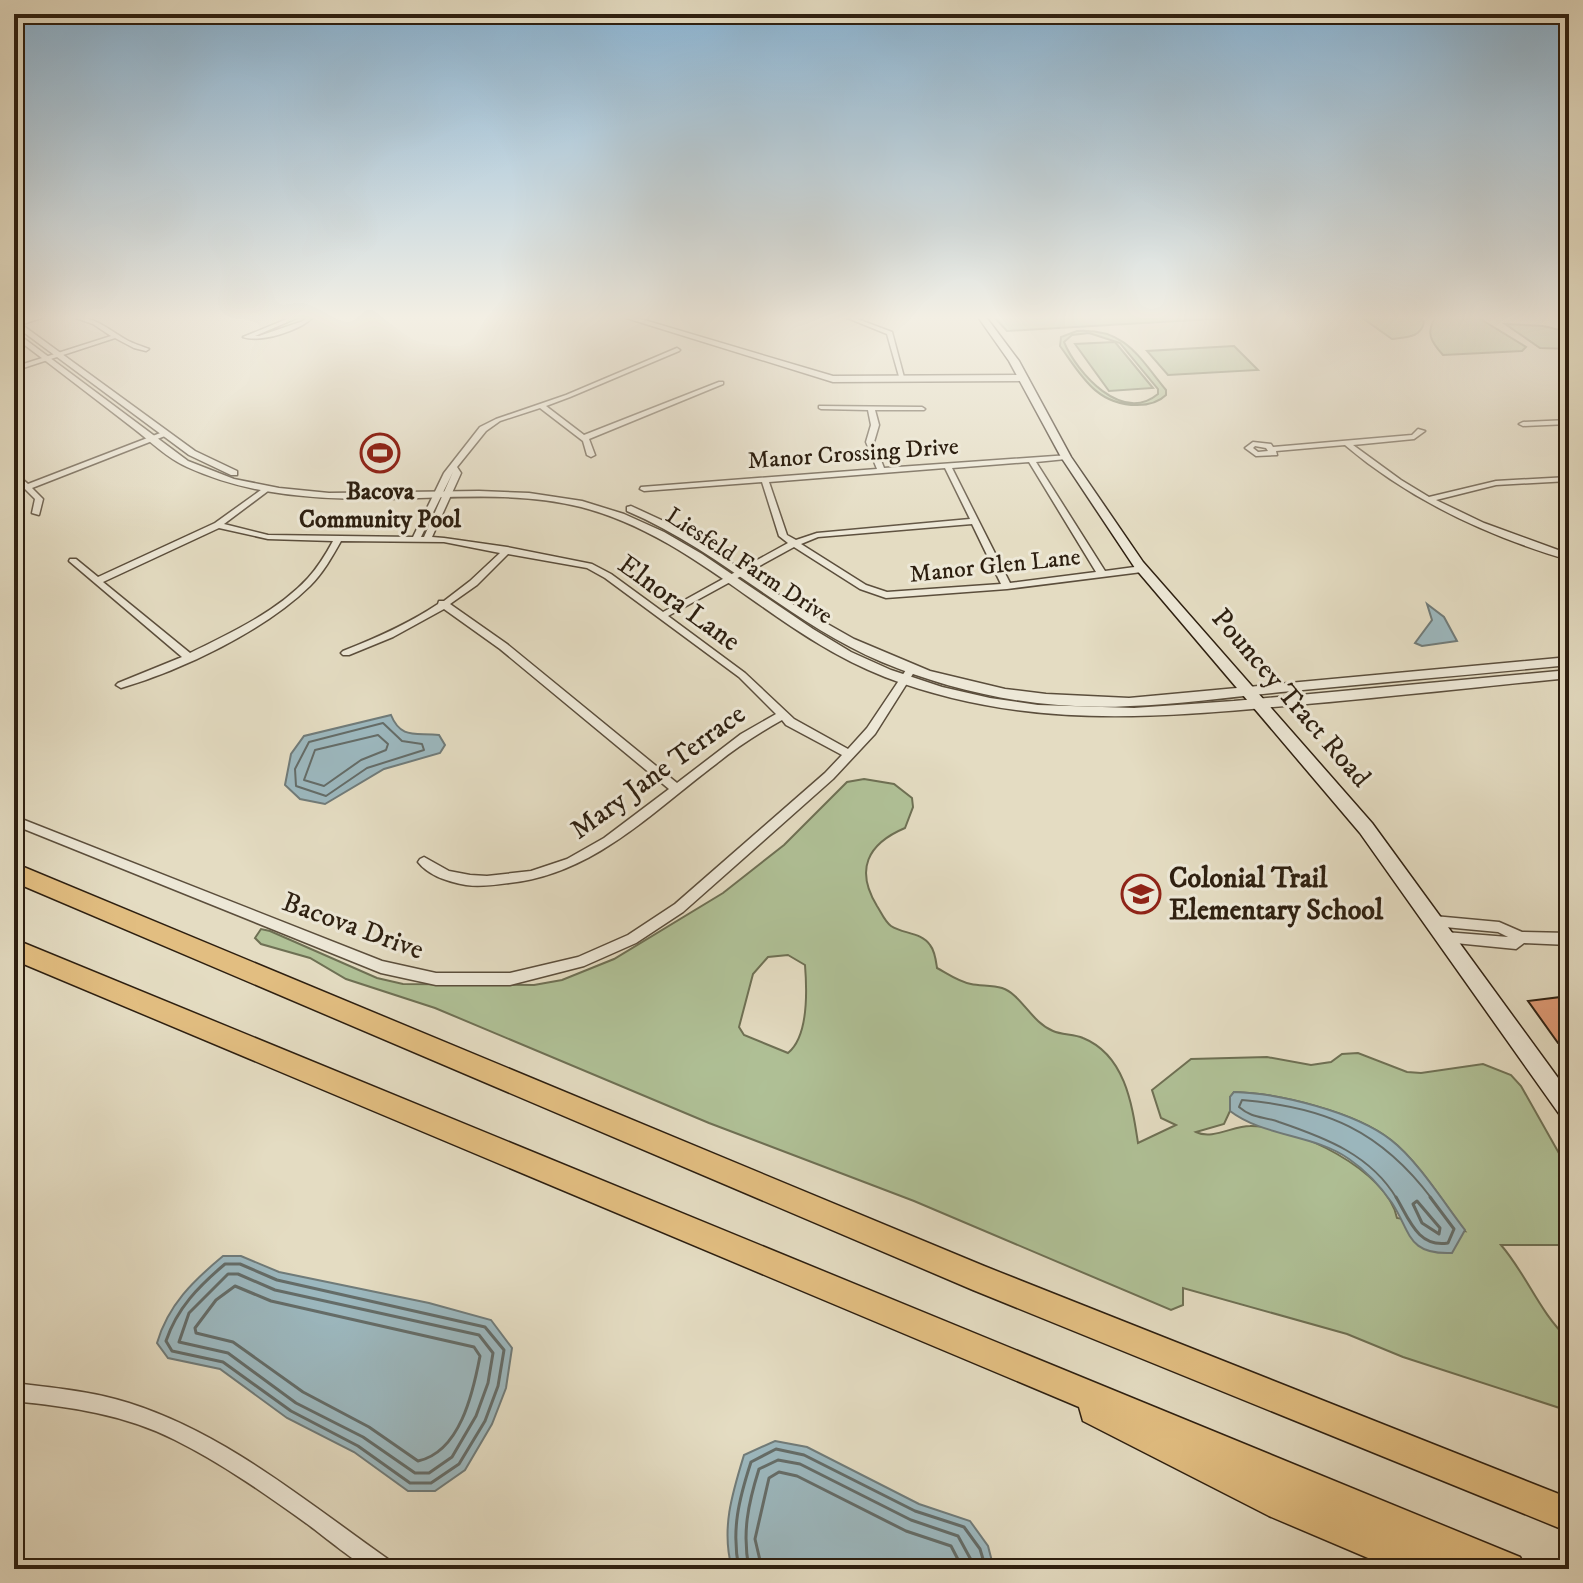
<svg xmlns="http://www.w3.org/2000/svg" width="1583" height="1583" viewBox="0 0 1583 1583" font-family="'IM FELL DW Pica',serif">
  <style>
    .green { fill: #b0c197; stroke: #6e7054; stroke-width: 2; fill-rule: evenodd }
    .water { fill: #9cb8bf; stroke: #707b79; stroke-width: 2 }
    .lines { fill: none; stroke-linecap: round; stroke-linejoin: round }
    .shore-far1 { stroke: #646c68; stroke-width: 2 }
    .shore { stroke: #646c68; stroke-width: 3 }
    .building { fill: #df9974; stroke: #2d1f10; stroke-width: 2 }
    .minor-casing { stroke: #5b4e3c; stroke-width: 3 }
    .tertiary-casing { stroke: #5b4e3c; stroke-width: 3 }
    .secondary-casing { stroke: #2d1f10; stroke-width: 3 }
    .motorway-casing { stroke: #2d1f10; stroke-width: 3 }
    .minor { fill: #ede8d7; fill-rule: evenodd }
    .tertiary { fill: #ede8d7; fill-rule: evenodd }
    .secondary { fill: #ede8d7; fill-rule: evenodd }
    .motorway { fill: #e2be81; fill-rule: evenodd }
    .labels { text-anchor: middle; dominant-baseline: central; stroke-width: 6; stroke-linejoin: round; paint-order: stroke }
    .far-street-label { font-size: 24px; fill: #2d1f10; stroke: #ede8d7 }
    .far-poi-label { font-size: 24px; font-weight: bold; fill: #2d1f10; stroke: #ede8d7 }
    .street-label { font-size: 28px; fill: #2d1f10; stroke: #ede8d7 }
    .poi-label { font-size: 28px; font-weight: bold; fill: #2d1f10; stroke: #ede8d7; text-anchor: start }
  </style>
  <rect width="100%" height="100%" fill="#e4dcc2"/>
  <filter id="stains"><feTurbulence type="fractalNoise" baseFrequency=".0025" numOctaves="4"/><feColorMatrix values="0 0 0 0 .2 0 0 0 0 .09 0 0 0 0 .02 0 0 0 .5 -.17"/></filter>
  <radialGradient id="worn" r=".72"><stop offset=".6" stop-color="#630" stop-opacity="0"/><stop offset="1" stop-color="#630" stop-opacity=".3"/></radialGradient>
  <g class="green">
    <path d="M994 317H1245L1007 331Z"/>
    <path d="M1361 317H1420L1424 322C1421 338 1406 337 1392 339Z"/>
    <path d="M1436 317H1477L1526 347 1522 351 1443 355C1431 342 1425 332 1436 317Z"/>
    <path d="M1505 324 1543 326 1569 332V349L1540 348Z"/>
    <path d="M1077 331C1125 328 1138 356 1166 390V395C1158 403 1148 405 1137 405 1096 405 1081 375 1060 346L1061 337ZM1089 333 1120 343 1158 389V394C1122 424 1077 373 1064 342L1072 335Z"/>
    <path d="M1115 342 1153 388 1109 391 1075 344Z"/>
    <path d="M1234 346 1258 370 1168 375 1147 351Z"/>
    <path d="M864 779 894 784 912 798 913 807 905 828C867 844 855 870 877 906 881 912 885 922 891 926 903 934 921 932 930 945 935 951 936 961 937 968 948 974 959 982 971 984 980 986 992 985 1002 988 1021 994 1031 1022 1053 1031 1062 1035 1074 1034 1083 1038 1125 1055 1132 1104 1138 1143L1176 1125 1161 1118 1152 1090 1191 1059 1267 1057 1311 1065 1331 1062 1342 1054 1358 1053 1407 1072 1421 1073 1483 1064 1511 1075 1521 1086 1569 1171V1245H1501C1527 1275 1539 1312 1569 1340V1411L1403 1357 1347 1334 1183 1288V1305L1171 1310 914 1201 709 1123 435 1008 346 979 310 958 261 944 255 938 261 929 270 931 377 978 403 984 534 985 562 980 614 959 723 893 784 845 847 782ZM788 955 805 965C807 990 809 1036 788 1053L744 1035 739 1027 753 974 768 957ZM1234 1092C1278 1093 1356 1112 1391 1140 1418 1161 1444 1203 1465 1231L1397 1218C1388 1171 1295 1125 1250 1126 1233 1126 1212 1140 1196 1132L1224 1124 1230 1111V1097Z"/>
  </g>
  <g class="water">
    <path d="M1427 604 1444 617 1457 641 1422 646 1415 643 1432 620Z"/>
    <path d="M391 715C401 740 417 732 439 735L445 745 440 753 384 769 325 804 300 799 285 785 291 754 304 736Z"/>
    <path d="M1234 1092C1278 1093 1355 1112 1391 1140 1418 1161 1444 1203 1465 1230L1452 1253C1407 1255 1411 1232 1392 1203 1381 1187 1365 1170 1349 1159 1314 1134 1264 1137 1230 1111V1097Z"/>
    <path d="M223 1256H241L279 1272 429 1303 491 1320 512 1348 506 1388 492 1424 465 1470 435 1491H408L354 1452 287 1418 220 1369 168 1358 157 1343C168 1305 193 1281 223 1256Z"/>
    <path d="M775 1441 807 1447 919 1504 970 1521 988 1546 994 1569H732C721 1529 732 1494 744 1455Z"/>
  </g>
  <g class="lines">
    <g class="shore-far1">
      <path d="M383 723 402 741 422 744 424 750 367 768 326 796 296 786 295 769 309 742Z"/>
      <path d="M378 735 388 744 386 750 361 760 324 786 304 780 315 750Z"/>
      <path d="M1397 1199C1371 1155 1326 1138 1279 1122 1263 1116 1253 1119 1239 1107L1242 1100C1326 1107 1381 1131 1432 1199"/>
    </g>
    <g class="shore">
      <path d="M1396 1197C1409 1219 1418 1248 1448 1243L1454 1229 1430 1197"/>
      <path d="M1417 1201 1440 1228 1439 1234 1422 1223 1413 1204Z"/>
      <path d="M225 1264H240L277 1280 485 1327 504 1350 498 1386 485 1421 459 1464 431 1483H410L358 1446 291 1411 223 1362 172 1351 166 1341C177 1308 199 1286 225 1264Z"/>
      <path d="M228 1274H238L275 1290 479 1335 493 1353 488 1383 476 1416 452 1457 429 1473H415L363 1437 296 1403 228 1353 179 1342 189 1313Z"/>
      <path d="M235 1286 271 1301 474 1347 480 1356C473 1393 460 1452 418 1461L369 1427 303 1392 233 1342 196 1333 195 1328 216 1300Z"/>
      <path d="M739 1569C731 1530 739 1499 751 1462L776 1449 804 1455 915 1511 964 1527 980 1549 986 1569"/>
      <path d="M749 1569C742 1533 748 1504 759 1469L778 1460 800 1464 911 1520 958 1536 976 1569"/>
      <path d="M762 1569 755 1539 769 1478 779 1472 797 1476 906 1531 951 1546 963 1569"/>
    </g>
  </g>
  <path class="building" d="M1569 996V1042L1558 1043 1528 1001Z"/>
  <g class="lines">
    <g class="minor-casing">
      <g id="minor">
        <path d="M73 317C94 316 108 329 125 339 133 344 142 346 149 349L146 351 134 348 115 338 14 371V367L111 336 93 324Z"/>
        <path d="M292 317H299L255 336H259L303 321 307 317H313C300 331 260 343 243 337Z"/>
        <path d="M845 317H852L892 332 905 381 900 380 887 334Z"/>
        <path d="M677 348 680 350 679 351 570 397 546 406 584 435 719 382H723V384L589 439 595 455 591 457 587 455 583 441 540 408 500 421 486 431 457 467 461 473 432 537 444 538 507 547 592 564 611 574 663 612 788 543 779 536 762 482 644 491 640 489 641 487 877 469 866 442 871 425 868 410 821 409 819 408V406L922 407 925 409 924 410H875L879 425 874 442 884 468 1069 455V459H1066L1036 462 1105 571 1142 566 1146 569 1142 572 1007 589 886 598 860 589 794 547 668 616 745 673 794 719 848 749 867 728 908 667H914L916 669 875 734 833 779 683 912 636 943 584 966 510 985H436L381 973 14 825V816L382 961 436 973H510L578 957 628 935 675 904 825 773 842 755 786 725 782 720C759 733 737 747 716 764 652 812 594 874 509 883 494 885 481 887 466 885 449 882 429 876 418 862L420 859 424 857 449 871 470 875 487 876 531 871 567 859 604 838 669 789 500 649 444 609 393 637 349 655H343L341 653 343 651C376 638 408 624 438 604L439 601H444L470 581 500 553 444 542 341 541C332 557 323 573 310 586 264 631 182 670 121 688L116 685 118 683 182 657 69 561 70 559H76L98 577 215 523 265 487 269 489 268 491 224 524 268 535 413 537 444 473 480 427 496 419 566 395ZM1029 462 1096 572 1010 583 952 468ZM945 468 970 519 817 533 796 540 787 535 769 482ZM453 472 424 537H421L452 474ZM972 524 1001 584 887 592 866 585 801 544 818 537ZM219 528 268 539 333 541C326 554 318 567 308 578 278 611 229 634 190 653L103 582ZM508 554 587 568 605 578 739 677 776 714 741 734 677 783 507 644 450 604 477 585Z"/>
        <path d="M1569 420V424L1523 426 1519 424 1523 422Z"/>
        <path d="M1418 429 1425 431 1414 439 1353 445 1401 480 1429 497 1496 481 1569 477V481L1496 485 1436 500 1484 523 1569 554V560C1487 536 1410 500 1345 445L1276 451 1277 455 1256 456 1245 448 1253 442 1271 444 1273 447 1412 435ZM1255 446 1266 448 1268 451 1258 452 1253 448Z"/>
        <path d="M163 432 170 434 32 488 43 499 39 515 32 513 35 499 14 478V472L28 484Z"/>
        <path d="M1434 916 1499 922 1522 932 1569 933V945L1524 943 1516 949 1445 942 1441 941 1439 937 1441 933 1445 932 1508 937 1498 932 1434 926 1430 925 1428 921 1430 917Z"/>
        <path d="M14 1383C53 1388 92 1391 129 1403 227 1434 309 1504 392 1562L395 1569C387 1569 377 1571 370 1569 360 1566 321 1534 310 1526 267 1495 223 1464 175 1440 124 1414 70 1407 14 1401Z"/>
      </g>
    </g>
    <g class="tertiary-casing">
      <g id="tertiary">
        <path d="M623 317H634L833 376 1024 375 1028 378 1024 381 833 382Z"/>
        <path d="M14 319 195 451 237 471V475H231L189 455 14 325Z"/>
        <path d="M14 331 188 461 234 479 279 488 329 493 479 491 529 493 582 501 624 514 664 532 702 554 813 629 851 652 891 670 942 687 990 698 1038 705 1134 708 1234 701 1569 670V678C1478 687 1387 697 1296 705 1152 718 1024 730 885 677 775 635 697 537 581 507 514 490 442 499 374 499 309 499 246 494 187 467 167 458 150 441 133 428 93 397 54 367 14 337Z"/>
        <path d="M631 506 683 530 794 605 854 639 930 671 1005 689 1046 694 1129 698 1569 657V665C1477 674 1384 682 1292 691 1238 696 1184 704 1130 706 1046 711 958 694 882 662 790 623 719 550 627 511V507Z"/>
      </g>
    </g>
    <g class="secondary-casing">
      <g id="secondary">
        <path d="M32 317H44L14 327V321Z"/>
        <path d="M978 317H986L1019 361 1071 457 1143 562 1372 823 1569 1093V1121L1562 1118 1360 833 1135 568 1061 457 1009 361Z"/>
      </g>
    </g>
    <g class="motorway-casing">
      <g id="motorway">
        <path d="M14 863 984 1266 1569 1498V1532L973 1290 14 882Z"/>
        <path d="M14 939 1520 1557 1526 1569H1466L1450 1562 1453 1569H1394L1269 1516 1083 1421 1079 1407 14 960Z"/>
      </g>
    </g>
    <use href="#minor" class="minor"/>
    <use href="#tertiary" class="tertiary"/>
    <use href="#secondary" class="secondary"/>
    <use href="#motorway" class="motorway"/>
  </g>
  <linearGradient id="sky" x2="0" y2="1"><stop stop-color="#89b6d8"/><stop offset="0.59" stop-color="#f3efe4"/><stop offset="1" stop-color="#f3efe4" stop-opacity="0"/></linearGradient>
  <rect width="1583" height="538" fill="url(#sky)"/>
  <defs>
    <g id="stadium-ring" transform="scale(2)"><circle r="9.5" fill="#ede8d7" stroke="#8f2418" stroke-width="1.5"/><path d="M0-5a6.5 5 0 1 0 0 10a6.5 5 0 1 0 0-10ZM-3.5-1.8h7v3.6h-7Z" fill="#8f2418"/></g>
    <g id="school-ring" transform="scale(2)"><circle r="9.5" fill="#ede8d7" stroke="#8f2418" stroke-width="1.5"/><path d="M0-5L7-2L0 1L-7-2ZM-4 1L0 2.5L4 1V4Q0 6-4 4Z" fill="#8f2418"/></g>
  </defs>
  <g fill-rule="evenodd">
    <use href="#stadium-ring" x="380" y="453"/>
    <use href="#school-ring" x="1141" y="894"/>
  </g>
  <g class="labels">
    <g class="far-street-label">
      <text transform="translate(853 454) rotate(-4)">Manor Crossing Drive</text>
      <text transform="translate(749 566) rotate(33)">Liesfeld Farm Drive</text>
      <text transform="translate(995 566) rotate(-6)">Manor Glen Lane</text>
    </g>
    <g class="far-poi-label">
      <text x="380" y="492">Bacova<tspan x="380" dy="28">Community Pool</tspan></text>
    </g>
    <g class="street-label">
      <text transform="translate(679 603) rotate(36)">Elnora Lane</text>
      <text transform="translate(1291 698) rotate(49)">Pouncey Tract Road</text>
      <text transform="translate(658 772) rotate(-36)">Mary Jane Terrace</text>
      <text transform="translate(353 926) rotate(20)">Bacova Drive</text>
    </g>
    <g class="poi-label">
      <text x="1169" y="878">Colonial Trail<tspan x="1169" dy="32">Elementary School</tspan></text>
    </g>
  </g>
  <rect width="1583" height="1583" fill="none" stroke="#e4dcc2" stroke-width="48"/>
  <rect x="16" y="16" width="1551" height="1551" fill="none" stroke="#2d1f10" stroke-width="4"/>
  <rect x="24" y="24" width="1535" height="1535" fill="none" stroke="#2d1f10" stroke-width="2"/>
  <rect width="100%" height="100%" filter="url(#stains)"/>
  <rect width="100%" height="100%" fill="url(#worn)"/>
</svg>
